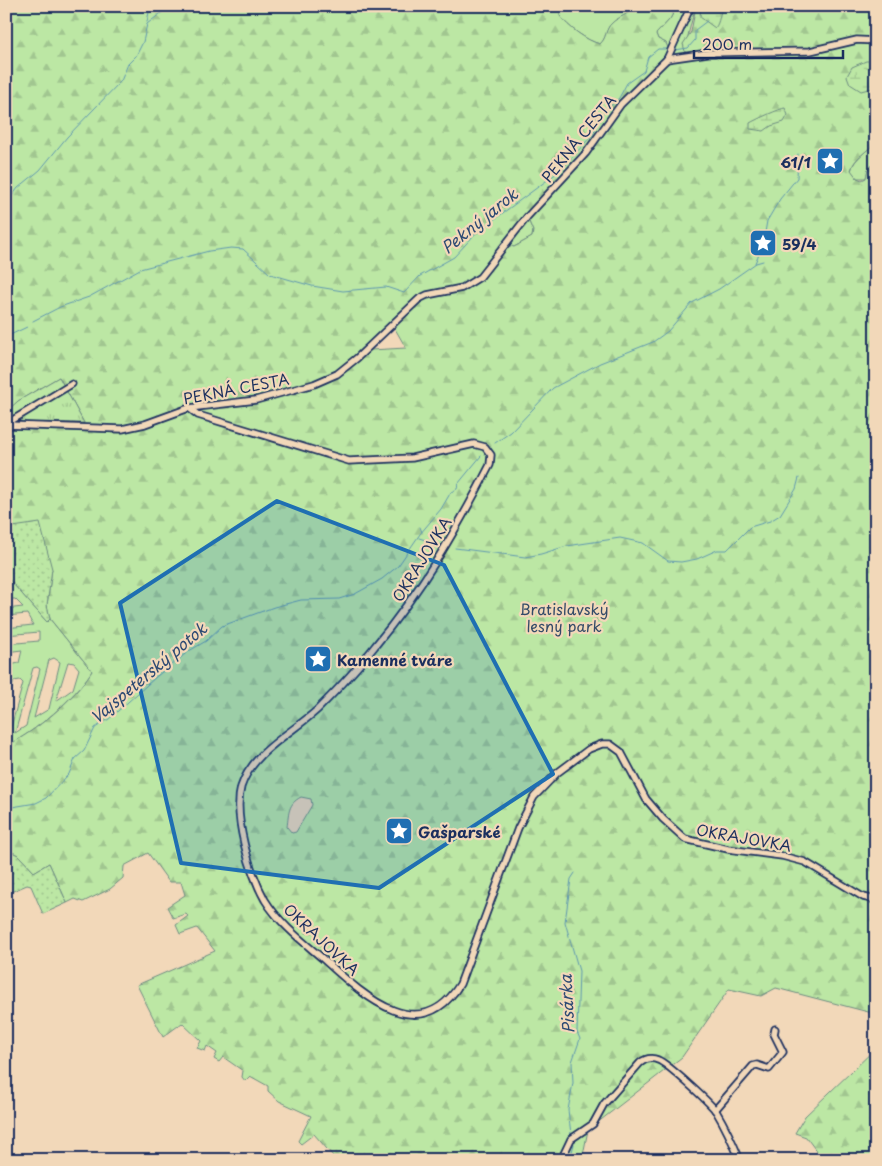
<svg xmlns="http://www.w3.org/2000/svg" width="882" height="1166" viewBox="0 0 882 1166" font-family="'Playpen Sans',sans-serif">
  <style>
    .grass { fill: #bce7a4; stroke: #6c8b81; fill-rule: evenodd }
    .forest { fill: url(#forest-firs); stroke: #6c8b81; fill-rule: evenodd }
    .wetland { fill: url(#wetland-marsh); stroke: #6c8b81 }
    .park { fill: url(#park-tufts); stroke: #6c8b81 }
    .garden { fill: url(#garden-dots); stroke: #6c8b81 }
    .lines { fill: none; stroke-linecap: round; stroke-linejoin: round }
    .stream { stroke: #5f97b0; stroke-width: 1 }
    .street-casing { stroke: #1b2f5e; stroke-width: 9 }
    .street { stroke: #f2d8b9; stroke-width: 5.5 }
    .marked { fill: #1f6fb2; fill-opacity: 0.2; stroke: #1f6fb2; stroke-width: 4; stroke-linejoin: round }
    .labels { text-anchor: middle; dominant-baseline: central; stroke-width: 4.5; stroke-linejoin: round; paint-order: stroke }
    .street-label { font-size: 15px; fill: #1b2f5e; stroke: #f2d8b9 }
    .poi-label { font-size: 15px; font-weight: bold; fill: #1b2f5e; stroke: #f2d8b9; text-anchor: start }
    .park-label { font-size: 15px; fill: #334b68; stroke: #f2d8b9 }
    .water-label { font-size: 16px; font-style: italic; fill: #2c4973; stroke: #f2d8b9 }
  </style>
  <defs>
    <pattern id="forest-firs" width="22" height="20" patternUnits="userSpaceOnUse" patternTransform="scale(1.25)"><rect width="22" height="20" fill="#bce7a4"/><path d="M5 1l3.5 6h-7zM16 11l3.5 6h-7z" fill="#a1c690"/></pattern>
    <pattern id="wetland-marsh" width="20" height="14" patternUnits="userSpaceOnUse" patternTransform="scale(1.25)"><rect width="20" height="14" fill="#bce7a4"/><path d="M1 5h8M5 5V1M11 12h8M15 12V8" fill="none" stroke="#a1c690"/></pattern>
    <pattern id="park-tufts" width="24" height="20" patternUnits="userSpaceOnUse" patternTransform="scale(1.25)"><rect width="24" height="20" fill="#bce7a4"/><path d="M3 7l-1-3M5 7V3M7 7l1-3M15 17l-1-3M17 17v-4M19 17l1-3" fill="none" stroke="#a1c690"/></pattern>
    <pattern id="garden-dots" width="8" height="8" patternUnits="userSpaceOnUse" patternTransform="scale(1.25)"><rect width="8" height="8" fill="#bce7a4"/><path d="M2 2h.1M6 6h.1" fill="none" stroke="#a1c690" stroke-width="1.8" stroke-linecap="round"/></pattern>
  </defs>
  <rect width="100%" height="100%" fill="#f2d8b9"/>
  <filter id="ink" filterUnits="userSpaceOnUse"><feTurbulence type="fractalNoise" baseFrequency=".02" numOctaves="2"/><feDisplacementMap in="SourceGraphic" scale="10" xChannelSelector="R" yChannelSelector="G"/><feConvolveMatrix kernelMatrix="1 2 1 2 8 2 1 2 1" color-interpolation-filters="sRGB"/></filter>
  <g filter="url(#ink)">
    <g class="grass">
      <path d="M559 6H634C628 16 620 16 612 23 605 29 607 38 600 44 587 41 568 27 560 16Z"/>
      <path d="M677 6H696C692 19 685 43 686 55L666 62 664 57 666 43 658 39 656 34 670 19Z"/>
      <path d="M876 141V161L868 169 866 178H857L851 171C854 157 868 152 876 141Z"/>
      <path d="M527 217 533 231 532 237 514 247 506 245Z"/>
      <path d="M6 576 47 622 50 619 92 671C74 699 35 732 6 746L23 683 20 680 14 681 6 708V666L19 663 22 650 6 652V644L39 641V632L6 635V628L33 625 27 614 6 616V609L23 607 15 599H6V593L10 592 6 588ZM54 658 60 662 49 709 34 718 49 660ZM68 662 74 663 79 669 73 689 56 701ZM37 667 40 669 26 726 15 733 33 668Z"/>
    </g>
    <g class="forest">
      <path d="M6 6H559L560 16C568 27 587 41 600 44 607 38 605 29 612 23 619 16 628 16 634 6H677L670 19 656 34 658 39 666 43 668 48 664 57 667 62 686 55 683 44 691 32 696 6H876V141C868 152 854 157 851 170L857 178 862 180 866 178 868 169 876 161V1014L776 988 761 996 729 989 682 1057 588 1130 582 1160H331L333 1156 314 1134 301 1144 298 1141 311 1116 279 1101 268 1091V1086L250 1076 245 1081 242 1077 243 1071 223 1057 219 1062 214 1059 217 1053 207 1046 205 1051 197 1048 201 1041 182 1023 163 1037 137 985 215 951 197 928 180 934 176 925 188 916 186 914 173 918 167 907 185 895 181 882H169L148 853 124 866 123 878 110 889 83 902 75 899 67 903 49 863 34 872 18 855 6 849V746C35 732 75 699 92 671L50 619 47 605 52 569 13 527 6 528V430C21 418 65 425 84 423L59 377 18 401 9 410 6 407ZM527 217 533 231 532 237 514 247 507 245ZM394 327 406 348 371 350V349ZM301 797 311 799 312 805 296 832 292 833 287 827C289 812 288 804 301 797Z"/>
      <path d="M876 1048V1160H823L806 1137 795 1133 805 1116Z"/>
    </g>
    <g class="wetland">
      <path d="M701 6H723C719 14 720 22 715 28L700 17Z"/>
      <path d="M866 61H876V87L861 91 850 84 847 76 852 67Z"/>
      <path d="M785 108 788 115 784 122 771 126 764 131 750 129V123C755 120 781 108 785 108Z"/>
    </g>
    <path class="park" d="M59 377 84 423C66 423 20 419 6 430V407L9 409 18 401Z"/>
    <g class="garden">
      <path d="M40 523 52 569 47 605 50 619 47 622 6 576V528Z"/>
      <path d="M6 849 18 855 34 872 49 863 67 903 43 914 31 886 27 885 6 894Z"/>
    </g>
    <g class="lines">
      <g class="stream">
        <path d="M147 22 149 12 147 6"/>
        <path d="M675 50 688 48 695 40V30L707 21"/>
        <path d="M6 204 18 188 40 170 67 137 121 81 128 64 136 56 143 42 147 24 170 6"/>
        <path d="M755 263 763 244 767 221 780 199 797 178 798 154"/>
        <path d="M33 321 60 307 89 297 140 269 209 251 231 248 243 249 270 274 312 286 343 291 386 287 404 293 420 276 454 257 477 232 561 170 593 134 601 115 619 98 627 83 644 71 648 57 658 49H668"/>
        <path d="M6 337 27 327"/>
        <path d="M495 443 511 432 553 388 600 363 653 342 668 331 692 303 719 289 756 263 763 261"/>
        <path d="M420 527 422 532"/>
        <path d="M419 538 435 543"/>
        <path d="M455 548 525 557 541 554 567 546 620 538 643 543 668 561 681 562 697 559 717 550H727L750 527 770 521 780 515 796 489 799 478"/>
        <path d="M6 808 36 803 46 798 69 774 75 759 84 751 95 728 109 719 157 676 189 651 206 641 222 626 274 607 301 600 339 599 355 594 382 579 398 566 420 534 441 509 451 492 457 489 458 484 481 456"/>
        <path d="M571 1134 568 1110 573 1083 572 1062 580 1039 577 1032 579 971 565 922 571 879 575 873"/>
        <path d="M570 1160 574 1144"/>
      </g>
      <g class="street-casing">
        <g id="street">
          <path d="M667 59 708 53 810 51 857 40 876 41"/>
          <path d="M189 408 198 415 349 461 412 458 474 444 485 447 491 455 490 465C457 529 421 591 375 646 357 669 337 690 317 710 292 733 252 752 241 787 233 817 250 873 265 900 279 923 302 941 322 958 361 993 419 1050 460 984L518 828 534 797 557 773 589 749 602 744H610L621 752 646 799 663 819 685 839 728 849 782 856 805 862 863 897 876 900"/>
          <path d="M6 424 72 384"/>
          <path d="M6 425 122 429 145 424 189 408 256 400 314 384 337 374 357 358 419 299 427 295 462 288 480 277 527 217 586 153 621 104 667 59 691 6"/>
          <path d="M715 1110 753 1066 757 1065 769 1069 783 1052 774 1034 775 1029"/>
          <path d="M561 1160 571 1139 593 1124 604 1104 640 1063C645 1059 651 1057 658 1060 667 1063 709 1102 716 1111 725 1126 733 1143 740 1160"/>
        </g>
      </g>
      <use href="#street" class="street"/>
    </g>
  </g>
  <path class="marked" d="M277 501 444 565 553 774 379 888 181 863 120 603Z"/>
  <defs>
    <g id="sight-square" transform="scale(1.4375)"><rect x="-9" y="-9" width="18" height="18" rx="4" fill="#1f6fb2" stroke="#f2d8b9"/><path d="M0-6L1.8-2.2L6-1.7L2.9 1.2L3.7 5.4L0 3.3L-3.7 5.4L-2.9 1.2L-6-1.7L-1.8-2.2Z" fill="#fff"/></g>
  </defs>
  <g fill-rule="evenodd">
    <use href="#sight-square" x="830" y="161"/>
    <use href="#sight-square" x="763" y="243"/>
    <use href="#sight-square" x="318" y="659"/>
    <use href="#sight-square" x="399" y="831"/>
  </g>
  <g class="labels">
    <g class="street-label">
      <text transform="translate(578 138) rotate(-51)">PEKNÁ CESTA</text>
      <text transform="translate(236 388) rotate(-11)">PEKNÁ CESTA</text>
      <text transform="translate(421 559) rotate(-58)">OKRAJOVKA</text>
      <text transform="translate(744 837) rotate(10)">OKRAJOVKA</text>
      <text transform="translate(322 939) rotate(43)">OKRAJOVKA</text>
    </g>
    <g class="poi-label">
      <text x="811" y="161" text-anchor="end">61/1</text>
      <text x="782" y="243">59/4</text>
      <text x="337" y="659">Kamenné tváre</text>
      <text x="418" y="831">Gašparské</text>
    </g>
    <g class="park-label">
      <text x="564" y="608">Bratislavský<tspan x="564" dy="17">lesný park</tspan></text>
    </g>
    <g class="water-label">
      <text transform="translate(479 220) rotate(-39)">Pekný jarok</text>
      <text transform="translate(148 672) rotate(-40)">Vajspeterský potok</text>
      <text transform="translate(566 1004) rotate(-93)">Pisárka</text>
    </g>
  </g>
  <rect width="882" height="1166" fill="none" stroke="#f2d8b9" stroke-width="25"/>
  <rect x="12" y="12" width="857" height="1141" fill="none" stroke="#1b2f5e" stroke-width="2" filter="url(#ink)"/>
  <path d="M694 50v8h149v-8" fill="none" stroke="#1b2f5e" stroke-width="2.5"/>
  <text x="702" y="50" font-size="15" fill="#1b2f5e" stroke="#f2d8b9" stroke-width="4" paint-order="stroke">200 m</text>
</svg>
